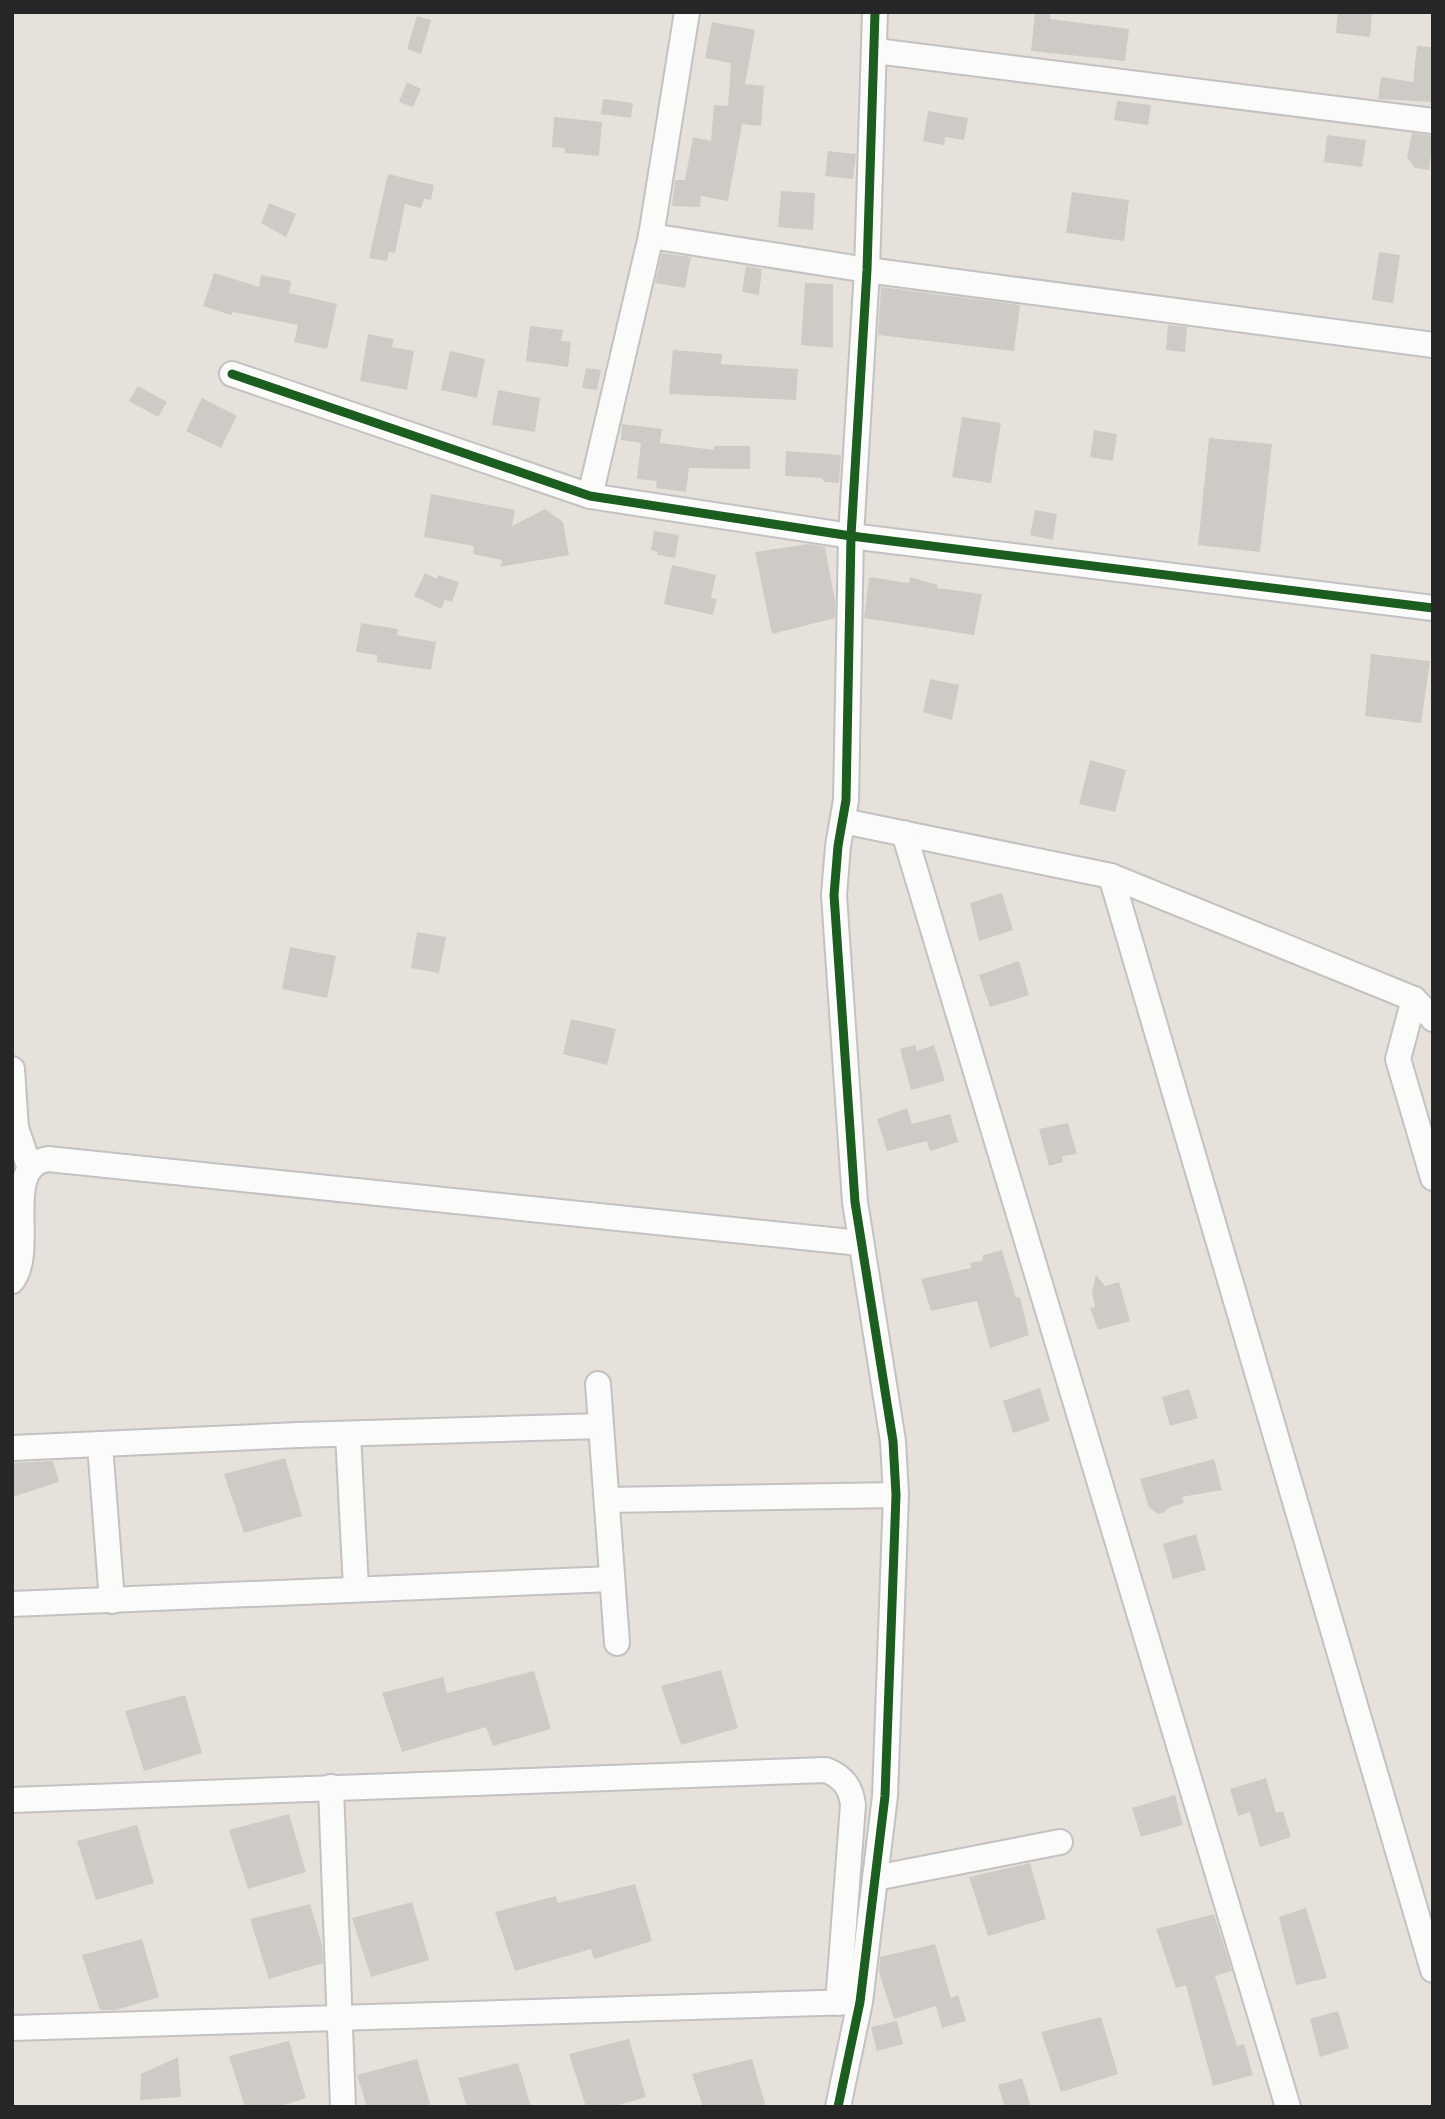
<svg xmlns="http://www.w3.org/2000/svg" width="1445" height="2119" viewBox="0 0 1445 2119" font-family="Helvetica,sans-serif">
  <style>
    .building { fill: #cecbc6 }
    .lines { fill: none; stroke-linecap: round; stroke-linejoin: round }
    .minor-casing { stroke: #c3c1c1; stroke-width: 28 }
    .minor { stroke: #fbfbfa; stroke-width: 24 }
    .cycleway-casing { stroke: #fff; stroke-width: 13 }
    .cycleway { stroke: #1b5e20; stroke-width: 9 }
  </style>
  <rect width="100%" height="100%" fill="#e6e2db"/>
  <g class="building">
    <path d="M1035 12H1050V19L1129 29 1125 61 1031 51Z"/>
    <path d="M1338 12H1372L1370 37 1336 33Z"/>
    <path d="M417 16 431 20 421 54 407 49Z"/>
    <path d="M712 22 755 30 745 84 764 86 761 126 742 124 728 201 701 196 700 207 672 206 675 180H685L693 137 711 141 714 105 728 106 731 63 705 58Z"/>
    <path d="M1417 46 1433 47V102L1378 99 1381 77 1413 82Z"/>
    <path d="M407 82 421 89 413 107 399 102Z"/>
    <path d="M603 99 633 103 631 118 601 114Z"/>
    <path d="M1117 101 1151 105 1148 125 1114 120Z"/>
    <path d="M928 111 968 118 964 140 945 137 944 145 923 141Z"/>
    <path d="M554 117 602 122 599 156 565 153V148L552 147Z"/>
    <path d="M1412 133 1433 136 1429 170 1415 168 1407 158Z"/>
    <path d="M1327 135 1366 140 1362 167 1324 162Z"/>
    <path d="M828 151 856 154 853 179 825 176Z"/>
    <path d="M388 174 434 185 431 200 424 199 421 208 405 204 395 253 389 252 387 261 369 258Z"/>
    <path d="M781 191 815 193 813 230 778 227Z"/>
    <path d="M1072 192 1129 200 1124 241 1066 233Z"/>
    <path d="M269 203 296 214 286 237 261 223Z"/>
    <path d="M1379 252 1400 255 1393 303 1372 300Z"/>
    <path d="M662 253 691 257 685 288 655 283Z"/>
    <path d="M746 266 762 269 759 295 742 292Z"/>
    <path d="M214 273 259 287 261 275 291 281 289 293 337 304 327 349 294 342 298 325 233 312 231 315 203 306Z"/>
    <path d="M805 283 833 284V348L801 345Z"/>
    <path d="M881 287 1020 305 1014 351 878 335Z"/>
    <path d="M1168 325 1187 327 1185 352 1166 350Z"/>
    <path d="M530 326 563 330 561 341 571 342 568 367 526 361Z"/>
    <path d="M368 334 394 339 392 347 414 351 407 390 360 381Z"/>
    <path d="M673 350 722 354 721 364 798 369 796 400 669 394Z"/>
    <path d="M450 351 485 359 477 398 441 390Z"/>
    <path d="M586 368 601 370 597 390 582 388Z"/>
    <path d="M138 386 167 402 158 417 129 401Z"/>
    <path d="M498 390 540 398 535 432 492 425Z"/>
    <path d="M202 398 237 416 221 448 186 431Z"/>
    <path d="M962 417 1001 423 991 483 952 477Z"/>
    <path d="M622 424 662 429 660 443 714 450V446H750V469L689 468 686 492 656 488 657 481 637 479 641 443 621 440Z"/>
    <path d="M1094 430 1117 434 1113 461 1090 457Z"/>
    <path d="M1209 438 1272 444 1260 552 1198 545Z"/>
    <path d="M786 451 841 455 839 483 824 482 822 478 785 476Z"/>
    <path d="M431 494 515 510 512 526 545 509 563 522 569 555 500 567 502 560 473 554 474 546 424 537Z"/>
    <path d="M1035 510 1057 514 1053 540 1030 535Z"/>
    <path d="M654 531 679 535 675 558 657 555 658 552 651 550Z"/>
    <path d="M808 544 825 547 835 601V618L772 634 755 552Z"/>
    <path d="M672 565 716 575 711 598 717 599 713 615 664 604Z"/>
    <path d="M425 573 437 579 438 575 459 582 452 602 445 600 441 609 414 596Z"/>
    <path d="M869 577 909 583 910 577 938 585 937 588 982 594 974 635 864 618Z"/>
    <path d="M361 623 398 629 397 635 436 642 431 670 377 662V655L356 652Z"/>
    <path d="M1371 654 1430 661 1421 723 1365 716Z"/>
    <path d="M930 679 959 685 952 720 923 712Z"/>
    <path d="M1090 760 1126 770 1115 812 1079 804Z"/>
    <path d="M1002 893 1013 930 979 941 970 903Z"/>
    <path d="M417 932 446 937 439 973 411 968Z"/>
    <path d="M290 947 336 956 327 998 282 989Z"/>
    <path d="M1019 961 1029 995 990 1007 979 975Z"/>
    <path d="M571 1019 616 1029 607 1065 563 1054Z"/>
    <path d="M915 1045 917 1051 934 1045 945 1081 911 1090 900 1049Z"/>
    <path d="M907 1108 912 1124 950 1114 958 1142 930 1151 927 1141 887 1151 877 1119Z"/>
    <path d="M1068 1123 1077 1154 1062 1156 1063 1162 1049 1166 1039 1129Z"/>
    <path d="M1002 1250 1016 1298 1020 1297 1029 1335 990 1348 977 1301 931 1311 921 1279 971 1268 970 1263 982 1261 983 1255Z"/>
    <path d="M1096 1275 1105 1286 1119 1282 1130 1321 1098 1330 1090 1308 1095 1307 1092 1292Z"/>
    <path d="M1040 1388 1050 1421 1013 1433 1003 1401Z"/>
    <path d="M1189 1389 1198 1418 1170 1426 1162 1397Z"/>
    <path d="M285 1458 302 1516 244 1533 224 1474Z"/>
    <path d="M1214 1459 1222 1490 1182 1497 1184 1503 1170 1507 1163 1513 1158 1514 1149 1507 1140 1479Z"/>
    <path d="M53 1461 59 1482 12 1497V1463Z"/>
    <path d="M1196 1534 1206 1570 1173 1579 1163 1544Z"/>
    <path d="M721 1670 738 1728 681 1745 661 1686Z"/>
    <path d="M534 1671 551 1729 493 1746 486 1727 402 1752 382 1693 443 1677 447 1693Z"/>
    <path d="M185 1695 202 1753 144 1771 125 1711Z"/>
    <path d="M1266 1778 1276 1813 1283 1811 1291 1837 1260 1847 1250 1812 1238 1816 1230 1789Z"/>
    <path d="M1175 1795 1183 1825 1141 1837 1132 1808Z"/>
    <path d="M289 1814 306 1872 248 1889 229 1830Z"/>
    <path d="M137 1825 154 1883 96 1900 77 1841Z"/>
    <path d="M1030 1863 1046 1919 988 1936 969 1877Z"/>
    <path d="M635 1884 652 1941 594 1959 591 1949 515 1971 495 1912 556 1896 558 1903Z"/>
    <path d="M412 1902 429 1960 371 1977 352 1918Z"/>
    <path d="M310 1904 322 1945 323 1963 269 1979 250 1919Z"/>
    <path d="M1306 1908 1327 1978 1296 1985 1279 1917Z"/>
    <path d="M1214 1914 1232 1971 1215 1976 1237 2046 1244 2044 1253 2075 1213 2086 1186 1985 1176 1988 1156 1929Z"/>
    <path d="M142 1939 159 1997 116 2010H100L82 1955Z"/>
    <path d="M935 1944 951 1998 958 1995 966 2021 942 2028 936 2006 894 2019 879 1972 880 1957Z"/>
    <path d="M1338 2011 1349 2048 1320 2057 1310 2019Z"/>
    <path d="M1101 2017 1118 2074 1061 2092 1041 2032Z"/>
    <path d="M897 2021 903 2044 877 2051 871 2027Z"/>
    <path d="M629 2039 646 2097 612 2107H586L569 2054Z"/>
    <path d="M289 2041 306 2098 278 2107H245L229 2056Z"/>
    <path d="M178 2057 181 2097 140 2100 141 2074Z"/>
    <path d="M417 2059 431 2107H367L357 2075Z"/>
    <path d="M752 2059 766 2107H703L692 2074Z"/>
    <path d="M518 2063 531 2107H467L458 2078Z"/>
    <path d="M1022 2078 1031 2107H1005L998 2085Z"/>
  </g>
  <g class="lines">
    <g class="minor-casing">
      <g id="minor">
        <path d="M876 51 1433 121"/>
        <path d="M651 236 867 270 1433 345"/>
        <path d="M232 374 590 496 851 536 1433 608"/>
        <path d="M590 496 651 236 687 12"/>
        <path d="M843 821 1111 876 1414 999 1433 1019"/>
        <path d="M904 833 1288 2107"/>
        <path d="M1111 876 1433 1970"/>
        <path d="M1414 999 1398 1059 1433 1178"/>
        <path d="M12 1069 16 1128 29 1166"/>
        <path d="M12 1281C37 1248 0 1167 48 1159L860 1243"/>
        <path d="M598 1384 617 1643"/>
        <path d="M348 1434 356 1588"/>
        <path d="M100 1445 112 1601"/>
        <path d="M12 1448 298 1435 601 1426"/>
        <path d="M607 1500 896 1495"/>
        <path d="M12 1604 612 1579"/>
        <path d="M331 1787 343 2107"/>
        <path d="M12 1800 826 1770C843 1777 851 1787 853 1805L838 2003"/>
        <path d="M875 1878 1060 1842"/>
        <path d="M12 2028 855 2002"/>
        <path d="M838 2107 860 2002 885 1796 896 1495 893 1441 855 1202 834 895 838 846 846 800 851 536 867 270 875 12"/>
      </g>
    </g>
    <use href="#minor" class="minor"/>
    <g class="cycleway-casing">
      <g id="cycleway">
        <path d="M232 374 590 496 851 536 1433 608"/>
        <path d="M838 2107 860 2002 885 1796 896 1495 893 1441 855 1202 834 895 838 846 846 800 851 536 867 270 875 12"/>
      </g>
    </g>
    <use href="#cycleway" class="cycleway"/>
  </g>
  <rect width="1445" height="2119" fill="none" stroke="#262626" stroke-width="28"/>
</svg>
